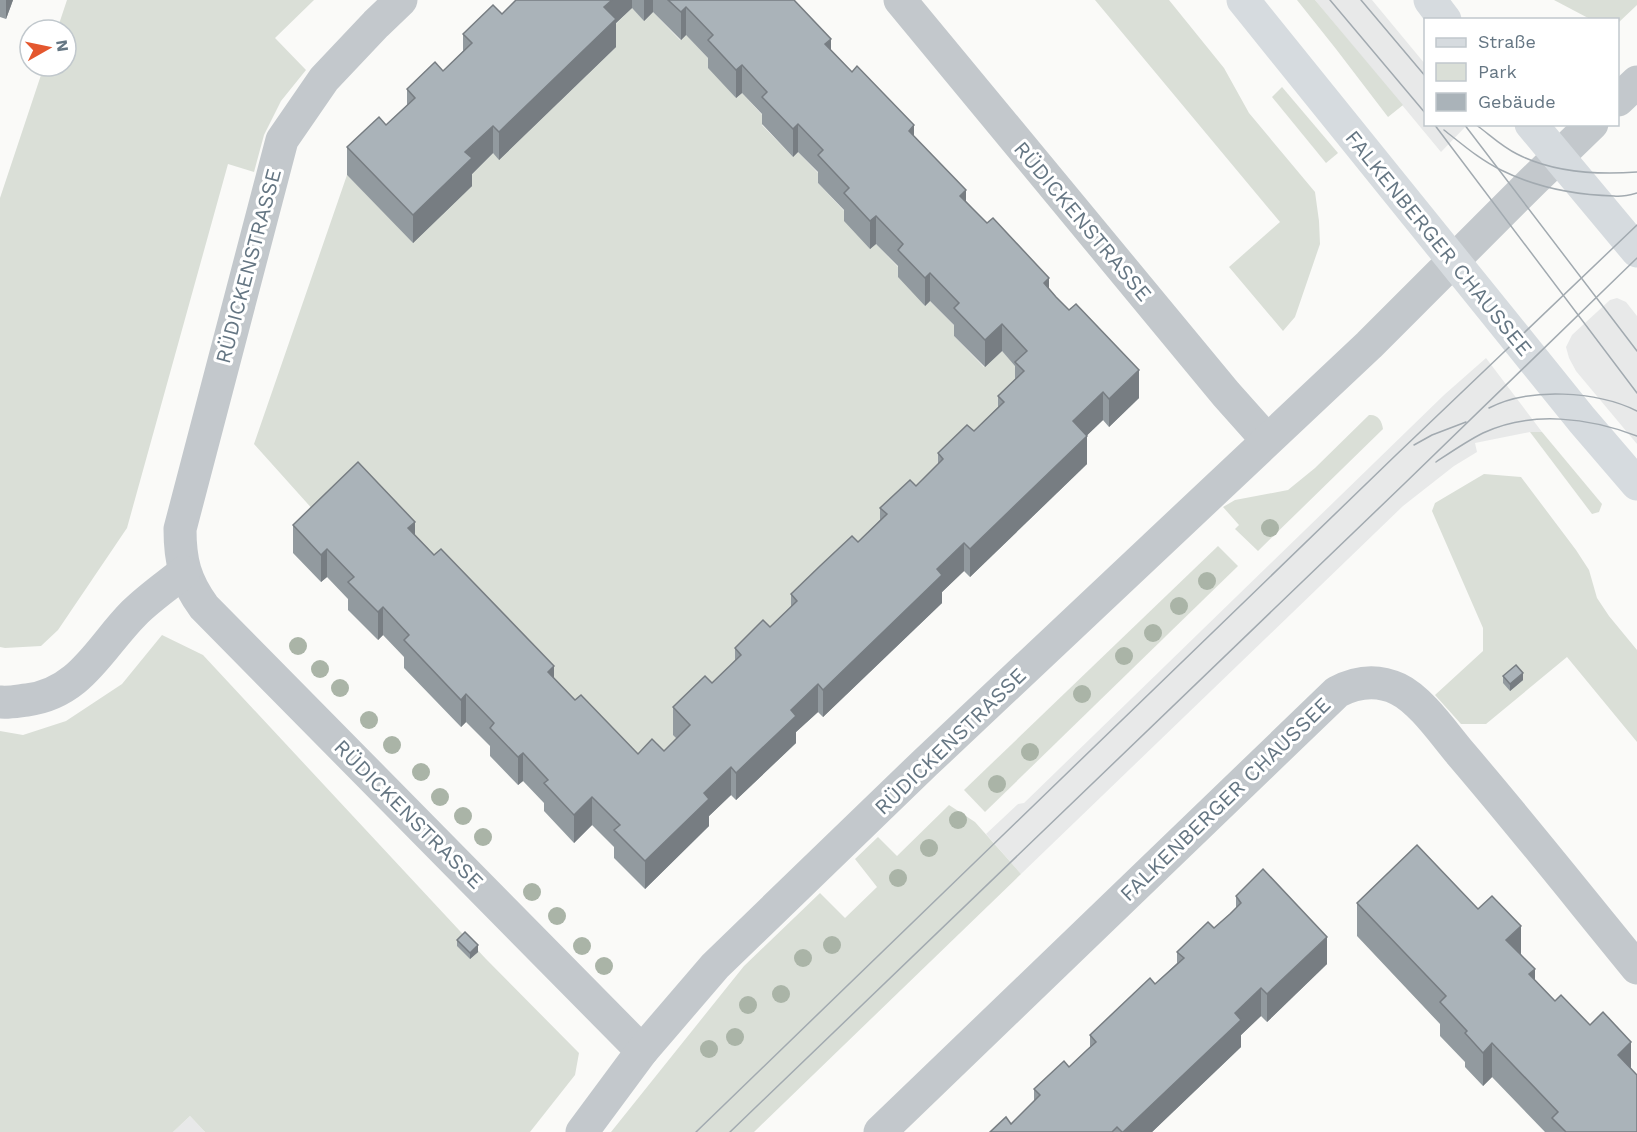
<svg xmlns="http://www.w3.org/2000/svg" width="1637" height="1132" viewBox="0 0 1637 1132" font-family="'Work Sans',sans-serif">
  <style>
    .built { fill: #e8e9e9 }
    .green { fill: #dadfd7 }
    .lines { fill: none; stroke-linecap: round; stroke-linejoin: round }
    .minor { stroke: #c3c8cc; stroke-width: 33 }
    .major { stroke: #d6dbdf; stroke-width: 33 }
    .tram { stroke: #a2aab0; stroke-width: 1.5 }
    .tree { fill: #aab4a7 }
    .wall { fill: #929a9f }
    .shaded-wall { fill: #777d82 }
    .building { fill: #aab3b9; stroke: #777d82; stroke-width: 1.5 }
    .labels { text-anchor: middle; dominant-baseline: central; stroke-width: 6; stroke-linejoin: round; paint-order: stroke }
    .street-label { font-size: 21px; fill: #657683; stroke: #fff }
  </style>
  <rect width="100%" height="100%" fill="#fafaf8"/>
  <g class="built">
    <path d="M1315 0H1372L1425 64 1426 124 1467 125 1441 152Z"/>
    <path d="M1617 298 1626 302 1637 316V444L1576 371 1569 358 1566 347 1572 335 1610 300Z"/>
    <path d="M1486 358 1542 432H1530L1475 443 1477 452 1454 466 1403 506 1021 874 986 834 1018 804 1024 803 1444 395Z"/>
    <path d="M190 1116 205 1132H173Z"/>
  </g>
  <g class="green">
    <path d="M67 0H314L275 38 306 70 281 101 264 135 254 172 228 164 127 528 58 630 41 646 5 648 0 647V198L44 66H66V30H57Z"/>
    <path d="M1095 0H1169L1224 68 1249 113 1315 192 1319 221 1320 244 1295 317 1283 331 1229 267 1280 222Z"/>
    <path d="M1297 0H1315L1403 105 1388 117 1336 49Z"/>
    <path d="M1554 0H1637V5L1618 23V20L1590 19Z"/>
    <path d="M632 8 644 20 653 12 680 40 686 35 713 63 736 98 742 93 767 120 762 125 793 157 798 152 823 178 818 183 849 216 871 248 876 244 903 272 925 306 930 301 959 330 954 336 984 367 1002 351 1027 378 1024 398 673 734 690 753 664 779 324 522 254 444 347 175 413 242 465 180 493 153 500 159 616 47 604 35Z"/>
    <path d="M1282 87 1338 153 1326 163 1272 97Z"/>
    <path d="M1369 415C1378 414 1382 421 1383 429L1258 551 1235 529 1239 525 1223 507 1235 500 1288 490 1315 468Z"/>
    <path d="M1530 432H1542L1602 504 1599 512 1592 514Z"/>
    <path d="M1484 474 1521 477 1576 550 1589 570 1597 598 1609 616 1637 650V742L1567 657 1486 724H1461L1435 695 1483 651V628L1432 511 1435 503Z"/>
    <path d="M1218 546 1238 566 985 812 964 790Z"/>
    <path d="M162 635 203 655 486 959 579 1053 575 1075 530 1132H205L190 1116 173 1132H0V731L23 735 66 721 122 684Z"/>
    <path d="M949 805 975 822 1021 874 754 1132H611L744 966 820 893 845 918 877 887 855 859 878 837 897 856Z"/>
  </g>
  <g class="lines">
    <g class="minor">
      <path d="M401 0 376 24 324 79 282 140 180 529C180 561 185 581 204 607L642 1051"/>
      <path d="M900 0 1226 394 1267 440"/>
      <path d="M1618 100 1637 82"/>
      <path d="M0 702C9 703 18 701 27 700 81 693 100 647 134 613 149 598 168 585 184 572"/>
      <path d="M582 1132 642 1051 715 966 925 763 1369 345 1532 182 1592 124"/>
      <path d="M880 1132 1337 692C1356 682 1377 679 1398 689 1421 700 1444 734 1461 754 1521 824 1578 896 1637 968"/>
    </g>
    <g class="major">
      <path d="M1243 0 1582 420 1637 484"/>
      <path d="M1430 0 1445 20"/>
      <path d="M1531 124 1637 251"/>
    </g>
    <g class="tram">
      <path d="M1330 0 1426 114"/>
      <path d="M1361 0 1426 77"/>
      <path d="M1434 124 1637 393"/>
      <path d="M1464 124 1637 351"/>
      <path d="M1475 124C1489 134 1502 147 1517 154 1554 173 1597 175 1637 172"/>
      <path d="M1444 130C1462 144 1480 160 1501 170 1535 187 1576 195 1614 196 1621 197 1630 195 1637 193"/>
      <path d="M1489 408C1529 387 1597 391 1637 411"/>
      <path d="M1414 445 1432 435 1466 422"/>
      <path d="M1436 462C1451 452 1467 441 1483 433 1531 410 1590 418 1637 436"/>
      <path d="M696 1132 1396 455 1637 225"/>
      <path d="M730 1132 1404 484 1637 258"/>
    </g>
  </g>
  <g class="tree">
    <circle cx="1270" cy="528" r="9"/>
    <circle cx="1207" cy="581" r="9"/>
    <circle cx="1179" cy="606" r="9"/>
    <circle cx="1153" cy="633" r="9"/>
    <circle cx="298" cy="646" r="9"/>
    <circle cx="1124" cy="656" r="9"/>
    <circle cx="320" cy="669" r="9"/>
    <circle cx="340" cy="688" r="9"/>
    <circle cx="1082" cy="694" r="9"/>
    <circle cx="369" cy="720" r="9"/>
    <circle cx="392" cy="745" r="9"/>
    <circle cx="1030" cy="752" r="9"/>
    <circle cx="421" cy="772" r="9"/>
    <circle cx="997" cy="784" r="9"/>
    <circle cx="440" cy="797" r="9"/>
    <circle cx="463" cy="816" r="9"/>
    <circle cx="958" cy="820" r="9"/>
    <circle cx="483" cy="837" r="9"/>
    <circle cx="929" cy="848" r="9"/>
    <circle cx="898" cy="878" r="9"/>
    <circle cx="532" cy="892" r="9"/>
    <circle cx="557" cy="916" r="9"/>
    <circle cx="832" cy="945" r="9"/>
    <circle cx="582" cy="946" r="9"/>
    <circle cx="803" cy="958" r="9"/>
    <circle cx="604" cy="966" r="9"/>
    <circle cx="781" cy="994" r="9"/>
    <circle cx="748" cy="1005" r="9"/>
    <circle cx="735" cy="1037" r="9"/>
    <circle cx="709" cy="1049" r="9"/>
  </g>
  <g class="wall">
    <path d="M0 0H13L6 19 0 17Z"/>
    <path d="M516 0H794L831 50 914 136 966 201 1049 290 1139 398 1109 427 1103 420 1087 435V464L970 577 964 571 942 592V603L823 717 818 712 796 732V743L736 800 731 795 709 816V826L645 889 614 858V847L592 825 574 843 544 811V803L523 781 518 785 490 756V746L466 722 461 727 404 668V657L383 635 378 640 348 610V599L327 577 321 582 293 553V525L415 535 575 700 638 754 664 751 677 739 673 735V707L712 683 735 661V648L770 627 791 607V594L858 542 880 520V508L916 486 938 464V453L974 431 998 407V396L1015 379V366L1002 351 985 367 954 336V325L930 301 925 306 898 277V266L876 244 870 249 844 221V210L818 183V172L798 152 793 157 762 124V114L742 93 736 98 708 68V58L686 35 681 40 653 12 644 21 632 8 616 23V47L499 160 493 153 472 174V186L413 243 347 175V147L386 125 407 105V89L443 71 463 51V34L502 14Z"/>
    <path d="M1503 676 1523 680 1510 691 1503 683Z"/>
    <path d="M1236 896 1327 964 1267 1022 1261 1016 1241 1035V1047L1152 1132H990L1011 1124 1034 1101V1089L1069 1067 1090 1047V1035L1155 984 1177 963V952L1214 928 1236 908Z"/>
    <path d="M1357 903 1521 954 1535 980 1555 1001 1631 1068 1637 1132H1545L1492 1077 1483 1086 1465 1067V1062L1440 1036V1024L1357 936Z"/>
    <path d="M457 940 478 952 470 959 457 946Z"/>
  </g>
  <g class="shaded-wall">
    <path d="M6 0H13L6 19Z"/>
    <path d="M612 0H632V8L616 23V47L499 160V132L604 7Z"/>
    <path d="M644 0H653V12L644 21Z"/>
    <path d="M686 7V35L681 40V12Z"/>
    <path d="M831 39V66L825 44Z"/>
    <path d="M742 65V93L736 98V70Z"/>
    <path d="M798 124V152L793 157V129Z"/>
    <path d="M914 125V153L909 131Z"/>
    <path d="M493 126V153L472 174V186L413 243V215L465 152Z"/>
    <path d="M966 190V218L960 196Z"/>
    <path d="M876 216V244L870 249V221Z"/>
    <path d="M930 273V301L925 306V278Z"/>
    <path d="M1049 278V305L1044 283Z"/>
    <path d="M1002 324V351L985 367V340Z"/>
    <path d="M1139 370V398L1109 427V399Z"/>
    <path d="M1103 392V420L1073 449V421Z"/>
    <path d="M1087 436V464L970 577V549Z"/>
    <path d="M415 522V549L408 528Z"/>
    <path d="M964 543V571L942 592V603L823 717V690L937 569Z"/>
    <path d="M327 549V577L321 582V555Z"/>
    <path d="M383 607V635L378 640V612Z"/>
    <path d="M554 666V694L548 672Z"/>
    <path d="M1523 673V680L1510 691V684Z"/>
    <path d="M818 684V712L796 732V743L736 800V773L791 710Z"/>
    <path d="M466 694V722L461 727V700Z"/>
    <path d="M523 753V781L518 785V757Z"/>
    <path d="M731 767V795L709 816V826L645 889V861L704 793Z"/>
    <path d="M592 797V825L574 843V815Z"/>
    <path d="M1521 926V959L1506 940Z"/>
    <path d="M1327 937V964L1267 1022V994Z"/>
    <path d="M478 945V952L470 959V953Z"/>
    <path d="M1535 969V1002L1529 974Z"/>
    <path d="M1261 988V1016L1241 1035V1047L1152 1132H1123L1235 1013Z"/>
    <path d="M1631 1042V1076L1618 1055Z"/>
    <path d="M1492 1043V1077L1483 1086V1053Z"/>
  </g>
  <g class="building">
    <path d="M516 0H612L604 7 616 19 499 132 493 126 465 152 472 158 413 215 347 147 379 117 386 125 415 98 407 89 435 62 443 71 472 43 463 34 493 5 502 14Z"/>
    <path d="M668 0H794L831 39 825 44 852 72 857 66 914 125 909 131 966 190 960 196 987 223 993 218 1049 278 1044 283 1056 297 1069 310 1076 304 1139 370 1109 399 1103 392 1073 421 1087 436 970 549 964 543 937 569 942 575 823 690 818 684 791 710 796 716 736 773 731 767 704 793 709 799 645 861 614 830 620 825 592 797 574 815 544 783 548 780 523 753 518 757 490 728 494 723 466 694 461 700 404 640 409 635 383 607 378 612 348 582 354 577 327 549 321 555 293 525 358 462 415 522 408 528 434 555 441 549 554 666 548 672 575 700 581 695 638 754 652 739 664 751 690 725 673 707 705 676 712 683 741 655 735 648 763 620 770 627 797 601 791 594 820 566 852 536 858 542 887 514 880 508 910 480 916 486 943 459 938 453 967 425 974 431 1004 402 998 396 1024 371 1015 362 1027 351 1002 324 985 340 954 308 959 303 930 273 925 278 898 250 903 244 876 216 870 221 844 193 849 188 818 155 823 150 798 124 793 129 762 97 767 92 742 65 736 70 708 40 713 35 686 7 681 12Z"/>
    <path d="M1516 665 1523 673 1510 684 1503 676Z"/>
    <path d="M1417 845 1478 909 1492 896 1521 926 1506 940 1535 969 1529 974 1555 1001 1561 995 1590 1025 1603 1012 1631 1042 1618 1055 1637 1075V1132H1566L1552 1118 1558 1112 1492 1043 1483 1053 1465 1033 1467 1031 1440 1002 1446 996 1357 903Z"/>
    <path d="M1263 869 1327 937 1267 994 1261 988 1235 1013 1241 1020 1123 1132H1122L1117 1127 1112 1132H990L1006 1117 1011 1124 1040 1095 1034 1089 1064 1061 1069 1067 1087 1050 1096 1042 1090 1035 1150 978 1155 984 1184 958 1177 952 1208 922 1214 928 1230 914 1241 903 1236 896Z"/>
    <path d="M465 932 478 945 470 953 457 940Z"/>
  </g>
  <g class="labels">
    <g class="street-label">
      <text transform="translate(1083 221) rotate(50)">RÜDICKENSTRASSE</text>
      <text transform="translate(1439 243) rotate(51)">FALKENBERGER CHAUSSEE</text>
      <text transform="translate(248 266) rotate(-75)">RÜDICKENSTRASSE</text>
      <text transform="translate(950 741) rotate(-44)">RÜDICKENSTRASSE</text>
      <text transform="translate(1225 799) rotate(-44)">FALKENBERGER CHAUSSEE</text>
      <text transform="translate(409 814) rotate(45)">RÜDICKENSTRASSE</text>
    </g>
  </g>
  <rect x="1424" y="18" width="195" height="108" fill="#ffffff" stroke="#c1c8cd" stroke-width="1.5"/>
  <rect x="1436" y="38" width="30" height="9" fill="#d6dbdf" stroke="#c1c8cd" stroke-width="1.5"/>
  <text x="1478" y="48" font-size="18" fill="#657683">Straße</text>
  <rect x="1436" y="63" width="30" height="18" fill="#dadfd7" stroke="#c1c8cd" stroke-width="1.5"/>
  <text x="1478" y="78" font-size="18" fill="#657683">Park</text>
  <rect x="1436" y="93" width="30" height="18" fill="#aab3b9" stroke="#c1c8cd" stroke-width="1.5"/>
  <text x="1478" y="108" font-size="18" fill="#657683">Gebäude</text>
  <g transform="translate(48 48) rotate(81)"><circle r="28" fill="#ffffff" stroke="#c1c8cd" stroke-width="1.5"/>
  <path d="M0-4.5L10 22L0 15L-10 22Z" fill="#e4572e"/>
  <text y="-9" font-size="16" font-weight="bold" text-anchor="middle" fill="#657683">N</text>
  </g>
</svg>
